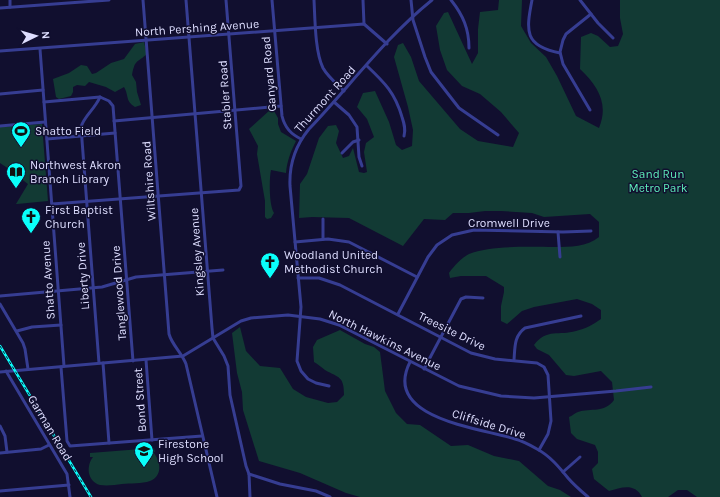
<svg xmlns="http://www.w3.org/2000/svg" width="720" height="497" viewBox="0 0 720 497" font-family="Karla,sans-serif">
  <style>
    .green { fill: #123a34 }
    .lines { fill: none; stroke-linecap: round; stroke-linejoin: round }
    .minor { stroke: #363d92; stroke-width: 3 }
    .rail-casing { stroke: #0afffb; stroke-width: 2.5 }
    .rail { stroke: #110f2f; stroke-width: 1; stroke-dasharray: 3; stroke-linecap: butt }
    .labels { text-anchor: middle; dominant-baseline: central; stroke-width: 3; stroke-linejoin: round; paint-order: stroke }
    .street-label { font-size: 12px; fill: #dedeff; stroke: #110f2f }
    .poi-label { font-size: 12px; fill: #dedeff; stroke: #110f2f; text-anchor: start }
    .park-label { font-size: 12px; fill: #5decb8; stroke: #110f2f }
  </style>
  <rect width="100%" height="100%" fill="#110f2f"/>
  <g class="green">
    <path d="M499 0H522L521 26 531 43 546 57 557 76 576 116 599 128C609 104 598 86 580 69L581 37 591 33 598 36 610 47 618 46 623 34 620 18V0H720V497H697L687 490H678L668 497H642C635 483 622 487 609 491L594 479 592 469 598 463V452L595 445 577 439 571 433 569 417C572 416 575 413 578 412 591 408 605 413 614 400L612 382 601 371 574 376 566 375 549 355 537 349 534 345C547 328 559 336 576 331 585 329 594 324 601 319V310L592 304 577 299 534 307 522 311 507 324 501 321V306L504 292V287L486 276H461L450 278 449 273C454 266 461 258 469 254 491 245 531 247 555 247 570 247 587 247 599 237V222L590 214 544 217 532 213 501 211H485L469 213H453L445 220 424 219 403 246 349 218 312 217 299 218 300 184 307 174 319 138 328 126 336 125 339 131 336 143 343 158 349 156 353 148 359 172 364 173 367 172 364 152 366 143 374 137 367 119 357 107 363 93 375 91 389 122 396 145 402 150 412 146 413 130 408 107 394 57 398 45 403 43 411 57 419 81 460 129 478 141 513 147 519 133 501 112 480 94 462 86 447 70 440 50 436 26 444 13 448 12 472 64 478 53V29L480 12 498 10Z"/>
    <path d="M144 42 147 54C137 63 135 59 132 75L136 82 137 92 141 105 135 107C125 101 129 95 124 87L115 92 106 87 89 82 85 86 77 85 73 87V92L71 96 59 99 56 97 53 79 69 73 81 65 87 66 92 74 96 73 111 63 124 59 135 44Z"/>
    <path d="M270 110 274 111 278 118V124L281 132 296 141C291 151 287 161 286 173L271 170C269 179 269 206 274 213L271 218 267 219 265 217V201L257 154 258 146 249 129Z"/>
    <path d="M42 124 48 201 17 204H16L28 184 20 178 24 177 21 175 23 171 15 166 13 169 10 167 9 169 0 163V127Z"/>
    <path d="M240 327 246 351 260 366 280 368 293 389 306 397 328 403 337 402 344 395C344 376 339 378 325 370 321 367 318 364 314 362L313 347 317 340 340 330 365 344 374 347 380 352 385 391 396 413 407 424 420 425 451 446 468 445 494 456 519 461 548 486 560 490 571 497H360L346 493 300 473 259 461 243 410 242 392 237 373 232 333Z"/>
    <path d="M154 448 155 452H153C161 461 163 476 150 481 142 484 130 483 122 484 115 485 107 486 100 485 87 481 86 466 93 457H90V453Z"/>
  </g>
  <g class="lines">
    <g class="minor">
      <path d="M10 0V7"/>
      <path d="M143 0 169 334C172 345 182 353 186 364L217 497"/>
      <path d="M186 0 212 328 213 338 224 356 228 366 230 395 246 466 249 474 250 497"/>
      <path d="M272 0 282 116C285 128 291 134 301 139"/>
      <path d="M314 0C315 19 315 52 323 68 328 77 337 84 344 91"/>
      <path d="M363 0 364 24"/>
      <path d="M411 0 413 20 425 57 431 72 459 108 498 135"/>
      <path d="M451 0C463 15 469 29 469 48"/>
      <path d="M532 0C526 31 524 46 560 53"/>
      <path d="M580 0 598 23 613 38"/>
      <path d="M0 8 109 0"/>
      <path d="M40 49 64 366"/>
      <path d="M0 51 364 24 387 44"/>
      <path d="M367 66C385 83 395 93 402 117 404 123 406 129 404 136"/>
      <path d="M0 94 43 90"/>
      <path d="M44 102 100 97 109 101 113 106 133 361"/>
      <path d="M334 102 349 115 357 127 359 157 362 166"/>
      <path d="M590 110 563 64 560 52 563 40 566 34 591 14"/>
      <path d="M114 121 281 106"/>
      <path d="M0 126 45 122"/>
      <path d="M47 139 115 133"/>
      <path d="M342 153 353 142 359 140"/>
      <path d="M52 204 239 190 241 186 226 0"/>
      <path d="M558 232 560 257"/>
      <path d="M323 239V219"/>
      <path d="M295 242 328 239 349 242 417 277"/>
      <path d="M298 278H319L340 285 471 353 495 359 537 363 544 367 548 375 551 421 548 434 539 450"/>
      <path d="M0 296 102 287 136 277 223 270"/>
      <path d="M0 304 23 343 25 349 28 369"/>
      <path d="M398 314 428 257 437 245 452 235 474 230 563 232 591 231"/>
      <path d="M17 331 32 327 61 325"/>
      <path d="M146 360 152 440"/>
      <path d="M514 360C515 347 514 336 525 328L581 316"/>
      <path d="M410 362C381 419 481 428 515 439 523 441 530 445 537 449 550 456 559 467 568 478 574 485 581 491 588 497"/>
      <path d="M99 363 81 127C84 116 95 109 100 97"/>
      <path d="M103 363 109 443"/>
      <path d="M61 367 67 441 70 446 202 436"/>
      <path d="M424 369 461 299 466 297 483 298"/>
      <path d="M6 371 67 474 70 497"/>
      <path d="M0 372 183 356 241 321 251 318 288 315 320 319 339 325 459 386 501 396 534 398 616 391 651 387"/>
      <path d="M329 386 316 383 308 379 301 371 297 361 301 307 290 186C289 164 295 146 309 129 350 86 386 37 432 0"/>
      <path d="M0 426 5 436 7 452"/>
      <path d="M0 453 41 449 49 445"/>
      <path d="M563 472 580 457"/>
      <path d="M249 474 280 484 316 491 330 497"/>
      <path d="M0 491 69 485"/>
    </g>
    <g class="rail-casing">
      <path id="rail" d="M0 346 91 497"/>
    </g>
    <use href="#rail" class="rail"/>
  </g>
  <defs>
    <g id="stadium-pin" transform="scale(1)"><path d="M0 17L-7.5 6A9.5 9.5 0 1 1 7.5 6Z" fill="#0afffb" stroke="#110f2f"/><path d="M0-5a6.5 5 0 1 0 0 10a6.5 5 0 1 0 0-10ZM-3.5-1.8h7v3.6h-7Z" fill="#111"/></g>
    <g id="library-pin" transform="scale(1)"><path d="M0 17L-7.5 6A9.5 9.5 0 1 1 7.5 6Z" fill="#0afffb" stroke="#110f2f"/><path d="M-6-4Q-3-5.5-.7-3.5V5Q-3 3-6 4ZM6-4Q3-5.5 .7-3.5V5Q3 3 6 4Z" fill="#111"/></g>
    <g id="church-pin" transform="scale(1)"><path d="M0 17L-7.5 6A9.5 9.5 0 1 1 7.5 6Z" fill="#0afffb" stroke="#110f2f"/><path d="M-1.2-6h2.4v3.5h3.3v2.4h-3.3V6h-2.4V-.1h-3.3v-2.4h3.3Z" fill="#111"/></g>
    <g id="school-pin" transform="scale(1)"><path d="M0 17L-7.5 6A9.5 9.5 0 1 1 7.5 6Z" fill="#0afffb" stroke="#110f2f"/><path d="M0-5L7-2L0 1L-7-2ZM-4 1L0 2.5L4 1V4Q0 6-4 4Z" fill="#111"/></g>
  </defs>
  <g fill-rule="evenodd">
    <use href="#stadium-pin" x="21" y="131"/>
    <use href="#library-pin" x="16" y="172"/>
    <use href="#church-pin" x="31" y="217"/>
    <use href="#church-pin" x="270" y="262"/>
    <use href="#school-pin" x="144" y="451"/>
  </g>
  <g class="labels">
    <g class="street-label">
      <text transform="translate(197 28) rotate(-4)">North Pershing Avenue</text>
      <text transform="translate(269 74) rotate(-95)">Ganyard Road</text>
      <text transform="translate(225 95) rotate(-94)">Stabler Road</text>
      <text transform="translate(325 99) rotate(-48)">Thurmont Road</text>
      <text transform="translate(149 181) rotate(-94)">Wiltshire Road</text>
      <text x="509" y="223">Cromwell Drive</text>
      <text transform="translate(197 252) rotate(-94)">Kingsley Avenue</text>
      <text transform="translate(83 276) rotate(-94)">Liberty Drive</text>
      <text transform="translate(48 280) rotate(-94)">Shatto Avenue</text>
      <text transform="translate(119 293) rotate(-94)">Tanglewood Drive</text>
      <text transform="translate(452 331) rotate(26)">Treesite Drive</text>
      <text transform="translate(385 340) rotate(26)">North Hawkins Avenue</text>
      <text transform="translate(140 400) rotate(-94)">Bond Street</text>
      <text transform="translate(489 424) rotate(17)">Cliffside Drive</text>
      <text transform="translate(50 428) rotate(59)">Garman Road</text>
    </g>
    <g class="poi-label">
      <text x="35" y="131">Shatto Field</text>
      <text x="30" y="165">Northwest Akron<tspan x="30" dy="14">Branch Library</tspan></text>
      <text x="45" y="210">First Baptist<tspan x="45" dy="14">Church</tspan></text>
      <text x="284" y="255">Woodland United<tspan x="284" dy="14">Methodist Church</tspan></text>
      <text x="158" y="444">Firestone<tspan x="158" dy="14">High School</tspan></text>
    </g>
    <g class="park-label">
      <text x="658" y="174">Sand Run<tspan x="658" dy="14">Metro Park</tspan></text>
    </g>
  </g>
  <g transform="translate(36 36) rotate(85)" stroke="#110f2f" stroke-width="3" paint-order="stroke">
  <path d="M0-3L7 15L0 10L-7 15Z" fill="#dedeff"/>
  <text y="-6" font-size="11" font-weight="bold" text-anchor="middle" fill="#dedeff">N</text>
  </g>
</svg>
